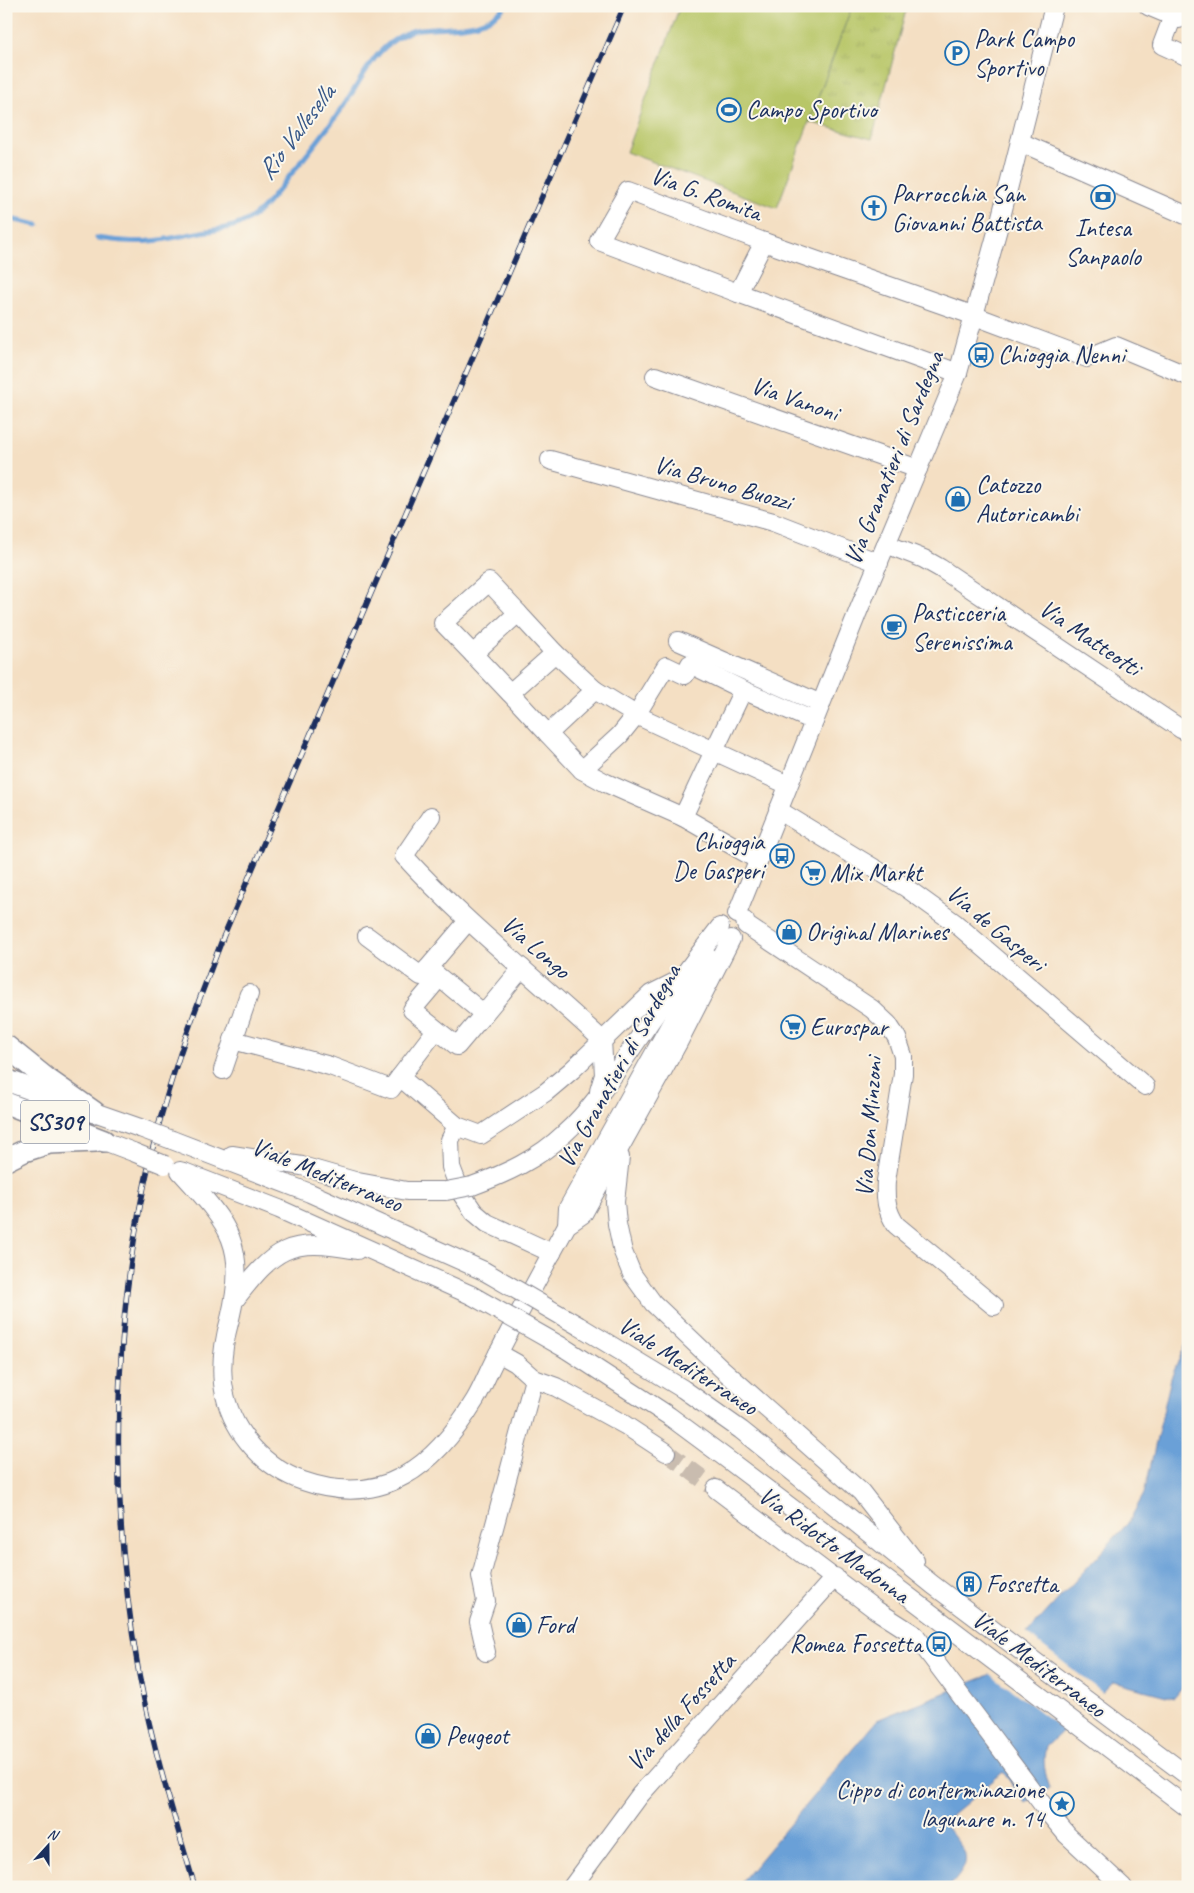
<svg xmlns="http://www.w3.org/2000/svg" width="1194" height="1893" viewBox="0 0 1194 1893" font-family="Caveat,sans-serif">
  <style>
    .park { fill: url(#park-tufts); stroke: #6a7a63 }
    .pitch { fill: #b8c668; stroke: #6a7a63 }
    .water { fill: #6aa0d7; stroke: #42689a }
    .pier { fill: #f4dfc3 }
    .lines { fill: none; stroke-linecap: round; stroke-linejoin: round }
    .stream { stroke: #6aa0d7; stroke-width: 5 }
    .minor-tunnel { stroke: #c9bcaf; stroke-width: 18; stroke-dasharray: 18 9; stroke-linecap: butt }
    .minor-casing { stroke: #888790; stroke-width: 20 }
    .major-casing { stroke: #888790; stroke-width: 24 }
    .minor { stroke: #fff; stroke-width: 18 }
    .major { stroke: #fff; stroke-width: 21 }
    .rail-casing { stroke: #1b2f5e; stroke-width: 5.5 }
    .rail { stroke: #fbf7ec; stroke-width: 4; stroke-dasharray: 11; stroke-linecap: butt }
    .minor-bridge-casing { stroke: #888790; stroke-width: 20; stroke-linecap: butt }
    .minor-bridge { stroke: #fff; stroke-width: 18 }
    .labels { text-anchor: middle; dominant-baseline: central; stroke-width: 4; stroke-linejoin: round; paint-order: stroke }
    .shield { fill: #fbf7ec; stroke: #5e6b89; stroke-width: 1 }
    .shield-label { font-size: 24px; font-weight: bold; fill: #1b2f5e }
    .poi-label { font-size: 25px; fill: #1b2f5e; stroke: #fbf7ec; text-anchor: start }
    .street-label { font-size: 25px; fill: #1b2f5e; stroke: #fbf7ec }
    .water-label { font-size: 26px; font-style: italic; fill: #375788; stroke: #fbf7ec }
  </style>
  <defs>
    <pattern id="park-tufts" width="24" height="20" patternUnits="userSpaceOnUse" patternTransform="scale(1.25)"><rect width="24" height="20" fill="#b8c668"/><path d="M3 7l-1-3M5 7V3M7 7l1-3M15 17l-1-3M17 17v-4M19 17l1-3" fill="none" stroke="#9eaa5d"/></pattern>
  </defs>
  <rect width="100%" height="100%" fill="#fbf7ec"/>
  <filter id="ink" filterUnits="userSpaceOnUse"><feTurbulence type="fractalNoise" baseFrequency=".02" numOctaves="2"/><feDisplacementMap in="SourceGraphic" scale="10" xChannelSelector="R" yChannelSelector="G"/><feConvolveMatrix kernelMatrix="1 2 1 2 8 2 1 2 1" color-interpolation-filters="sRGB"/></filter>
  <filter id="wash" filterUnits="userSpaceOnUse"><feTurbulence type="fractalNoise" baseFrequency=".0096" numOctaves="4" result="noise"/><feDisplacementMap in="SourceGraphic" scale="20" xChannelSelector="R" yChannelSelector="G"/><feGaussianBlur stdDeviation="1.12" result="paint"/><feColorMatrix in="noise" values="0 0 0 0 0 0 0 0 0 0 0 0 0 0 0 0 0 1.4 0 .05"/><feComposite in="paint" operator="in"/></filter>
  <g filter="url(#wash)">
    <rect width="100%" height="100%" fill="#f4dfc3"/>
    <path class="park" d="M852 6H907L872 139 809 122Z"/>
    <path class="pitch" d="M680 6H852L777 208 626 152Z"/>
    <path class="water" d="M1188 1339V1681L1174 1698 1113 1682 1046 1747C1042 1762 1045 1774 1050 1788L1026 1803 1003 1772 943 1823C964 1851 978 1857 949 1887H737L877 1720 989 1675 1128 1523 1144 1494 1171 1378Z"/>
    <path class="pier" d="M1025 1632 1104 1694 1065 1731 988 1672Z"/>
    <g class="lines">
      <g class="stream">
        <path d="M6 218 38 225"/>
        <path d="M97 238C114 240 132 243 150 241 167 240 184 235 202 232 216 230 233 228 246 221 263 212 275 193 288 178 306 156 324 133 341 110 357 88 368 60 390 43 398 37 410 30 420 29 451 25 482 32 505 6"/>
      </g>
    </g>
  </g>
  <g filter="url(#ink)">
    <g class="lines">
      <path class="minor-tunnel" d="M666 1452 716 1489"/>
      <g class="minor-casing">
        <g id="minor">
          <path d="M1148 6 1179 19 1184 6"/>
          <path d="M1173 16 1162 45 1188 57"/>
          <path d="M1020 142 1188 216"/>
          <path d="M738 293 599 241 628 191 764 242"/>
          <path d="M958 373 738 293 764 242 975 316 1087 358 1116 346 1188 376"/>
          <path d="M655 376 918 469"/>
          <path d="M550 460 773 522 879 563"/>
          <path d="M886 544 924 559 940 568 1181 729 1188 732"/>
          <path d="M678 641 821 704"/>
          <path d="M473 654 443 623 489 582 518 613"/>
          <path d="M510 693 473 654 518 613 555 653"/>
          <path d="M548 734 510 693 555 653 595 690"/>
          <path d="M582 770 548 734 595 690 636 715 666 666 685 675 690 664 743 690"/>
          <path d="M778 810 905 887 955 923 1145 1086"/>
          <path d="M431 816 404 856C465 923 536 978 602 1040"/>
          <path d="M683 817 606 783 582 770 620 735 636 715 714 751 743 690 814 721"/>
          <path d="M758 860 683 817 714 751 788 785"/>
          <path d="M737 914 859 609 958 373 999 225 1054 6"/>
          <path d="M468 921 428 968 484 1014 522 968"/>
          <path d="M745 921 746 925 872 1009 888 1024 897 1038 903 1056V1074L886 1181C885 1198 886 1210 896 1225L994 1306"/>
          <path d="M367 936 421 976 428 968"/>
          <path d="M439 978 412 1010 457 1046 484 1014"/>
          <path d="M233 1040 330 1066 391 1089 400 1077 457 1126 481 1135 546 1092 572 1070 651 994 679 980"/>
          <path d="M223 1070 249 994"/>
          <path d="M400 1077 436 1030"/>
          <path d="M599 1091 604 1075 602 1040"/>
          <path d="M94 1112 140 1128"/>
          <path d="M457 1126 450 1140 451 1167 461 1193 474 1212 487 1223 552 1253"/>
          <path d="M172 1140 310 1193 484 1271"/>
          <path d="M104 1141 133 1152"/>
          <path d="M232 1155 302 1166 358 1182 407 1191H446"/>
          <path d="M620 1157 615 1202 617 1224 623 1252 632 1274 653 1303 721 1368 861 1492 915 1561"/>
          <path d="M180 1171C228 1224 248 1243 230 1319 223 1344 219 1369 225 1395 234 1434 265 1468 303 1481 383 1509 435 1466 475 1400 484 1385 490 1367 499 1352 521 1309 544 1267 567 1225L583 1214 678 1043 731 939"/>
          <path d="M184 1172 279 1209 471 1295"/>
          <path d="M472 1186C505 1174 538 1159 564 1134 595 1106 616 1071 639 1038 665 1000 692 963 720 927"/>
          <path d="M567 1225 568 1208 708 957"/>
          <path d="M234 1301C275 1248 288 1237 357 1250"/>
          <path d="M579 1326 683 1389 741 1430 933 1585 1188 1776"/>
          <path d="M566 1349 669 1416 723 1456 1188 1808"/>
          <path d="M498 1353 516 1363 534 1379 556 1387 625 1425 666 1452"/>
          <path d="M716 1489 876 1610 915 1635 1052 1817 1067 1835 1123 1887"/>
          <path d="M486 1652 479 1622 486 1601 481 1576 534 1379"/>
          <path d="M572 1887 640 1795 835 1577"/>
        </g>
      </g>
      <g class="major-casing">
        <g id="major">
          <path d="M6 1046 47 1079 94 1112"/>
          <path d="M6 1080 66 1102"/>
          <path d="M6 1103 104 1141"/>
          <path d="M6 1160 24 1151 49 1143 96 1141"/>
        </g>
      </g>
      <use href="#minor" class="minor"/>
      <use href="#major" class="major"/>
      <g class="rail-casing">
        <path id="rail" d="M195 1887C174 1817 152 1746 139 1674 105 1482 112 1279 168 1092 184 1038 204 987 224 935L624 6"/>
      </g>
      <use href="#rail" class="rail"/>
      <g class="minor-bridge-casing">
        <g id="minor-bridge">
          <path d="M140 1128 172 1140"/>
          <path d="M133 1152 165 1165"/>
          <path d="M446 1191 472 1186"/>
          <path d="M484 1271 579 1326"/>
          <path d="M471 1295 566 1349"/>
        </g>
      </g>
      <use href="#minor-bridge" class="minor-bridge"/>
    </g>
  </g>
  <defs>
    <g id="parking-ring" transform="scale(1.25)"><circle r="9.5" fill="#fbf7ec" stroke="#1f6fb2" stroke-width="1.5"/><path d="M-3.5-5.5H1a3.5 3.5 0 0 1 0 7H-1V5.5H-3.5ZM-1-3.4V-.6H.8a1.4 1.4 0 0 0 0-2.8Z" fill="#1f6fb2"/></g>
    <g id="stadium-ring" transform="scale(1.25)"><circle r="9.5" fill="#fbf7ec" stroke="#1f6fb2" stroke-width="1.5"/><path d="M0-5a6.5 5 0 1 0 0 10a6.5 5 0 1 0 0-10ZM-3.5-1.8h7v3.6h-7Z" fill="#1f6fb2"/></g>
    <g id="bank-ring" transform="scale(1.25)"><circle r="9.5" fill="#fbf7ec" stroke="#1f6fb2" stroke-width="1.5"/><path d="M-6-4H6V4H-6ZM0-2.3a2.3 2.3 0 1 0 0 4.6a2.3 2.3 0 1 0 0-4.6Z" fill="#1f6fb2"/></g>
    <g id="church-ring" transform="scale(1.25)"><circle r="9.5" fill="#fbf7ec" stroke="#1f6fb2" stroke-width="1.5"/><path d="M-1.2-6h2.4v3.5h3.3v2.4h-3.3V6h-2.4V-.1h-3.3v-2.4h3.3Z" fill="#1f6fb2"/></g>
    <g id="bus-ring" transform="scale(1.25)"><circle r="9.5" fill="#fbf7ec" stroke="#1f6fb2" stroke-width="1.5"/><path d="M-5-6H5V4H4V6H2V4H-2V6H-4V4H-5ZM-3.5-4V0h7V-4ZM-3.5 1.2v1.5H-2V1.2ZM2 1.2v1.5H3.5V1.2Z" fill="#1f6fb2"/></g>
    <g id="shop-ring" transform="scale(1.25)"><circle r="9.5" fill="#fbf7ec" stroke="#1f6fb2" stroke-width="1.5"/><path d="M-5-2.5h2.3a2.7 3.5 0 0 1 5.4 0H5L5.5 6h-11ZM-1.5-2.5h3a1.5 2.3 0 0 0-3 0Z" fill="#1f6fb2"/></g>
    <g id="cafe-ring" transform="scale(1.25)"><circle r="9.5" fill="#fbf7ec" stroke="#1f6fb2" stroke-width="1.5"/><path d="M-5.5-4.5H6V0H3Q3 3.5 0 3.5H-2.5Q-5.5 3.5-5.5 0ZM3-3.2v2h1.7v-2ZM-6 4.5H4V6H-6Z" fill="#1f6fb2"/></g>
    <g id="supermarket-ring" transform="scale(1.25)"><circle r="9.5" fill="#fbf7ec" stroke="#1f6fb2" stroke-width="1.5"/><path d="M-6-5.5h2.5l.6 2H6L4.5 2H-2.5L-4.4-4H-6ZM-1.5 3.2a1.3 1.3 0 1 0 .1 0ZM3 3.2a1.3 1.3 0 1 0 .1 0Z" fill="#1f6fb2"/></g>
    <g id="building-ring" transform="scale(1.25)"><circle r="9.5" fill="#fbf7ec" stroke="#1f6fb2" stroke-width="1.5"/><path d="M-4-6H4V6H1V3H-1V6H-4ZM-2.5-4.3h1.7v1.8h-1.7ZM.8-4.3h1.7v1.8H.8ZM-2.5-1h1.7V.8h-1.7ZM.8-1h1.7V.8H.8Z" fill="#1f6fb2"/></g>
    <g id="sight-ring" transform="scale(1.25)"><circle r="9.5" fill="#fbf7ec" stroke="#1f6fb2" stroke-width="1.5"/><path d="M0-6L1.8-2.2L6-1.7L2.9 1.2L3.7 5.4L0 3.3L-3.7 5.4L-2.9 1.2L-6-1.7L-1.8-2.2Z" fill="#1f6fb2"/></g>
  </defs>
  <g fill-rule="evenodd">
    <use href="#parking-ring" x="957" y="53"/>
    <use href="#stadium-ring" x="729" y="110"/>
    <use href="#bank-ring" x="1103" y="197"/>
    <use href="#church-ring" x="874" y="208"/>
    <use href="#bus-ring" x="981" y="355"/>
    <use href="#shop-ring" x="958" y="499"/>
    <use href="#cafe-ring" x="894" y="627"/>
    <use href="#bus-ring" x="782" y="856"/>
    <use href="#supermarket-ring" x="813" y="873"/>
    <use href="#shop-ring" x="789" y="932"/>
    <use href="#supermarket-ring" x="793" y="1027"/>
    <use href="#building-ring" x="969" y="1584"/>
    <use href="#shop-ring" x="519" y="1625"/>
    <use href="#bus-ring" x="939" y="1644"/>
    <use href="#shop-ring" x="428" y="1736"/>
    <use href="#sight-ring" x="1062" y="1804"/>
  </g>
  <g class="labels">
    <rect class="shield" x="21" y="1100.5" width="68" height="43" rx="4"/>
    <g class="shield-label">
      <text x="55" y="1122">SS309</text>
    </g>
    <g class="poi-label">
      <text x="974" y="39">Park Campo<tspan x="974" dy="29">Sportivo</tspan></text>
      <text x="746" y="110">Campo Sportivo</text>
      <text x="892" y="194">Parrocchia San<tspan x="892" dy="29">Giovanni Battista</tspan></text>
      <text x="1103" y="228" text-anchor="middle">Intesa<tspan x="1103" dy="29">Sanpaolo</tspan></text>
      <text x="998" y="355">Chioggia Nenni</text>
      <text x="976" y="485">Catozzo<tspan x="976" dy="29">Autoricambi</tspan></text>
      <text x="912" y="613">Pasticceria<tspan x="912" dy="29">Serenissima</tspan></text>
      <text x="764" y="842" text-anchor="end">Chioggia<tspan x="764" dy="29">De Gasperi</tspan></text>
      <text x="830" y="873">Mix Markt</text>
      <text x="806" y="932">Original Marines</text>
      <text x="810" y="1027">Eurospar</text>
      <text x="986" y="1584">Fossetta</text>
      <text x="536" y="1625">Ford</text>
      <text x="922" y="1644" text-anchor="end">Romea Fossetta</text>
      <text x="446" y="1736">Peugeot</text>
      <text x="1044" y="1790" text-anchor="end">Cippo di conterminazione<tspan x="1044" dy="29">lagunare n. 14</tspan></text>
    </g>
    <g class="street-label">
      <text transform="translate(706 194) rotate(20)">Via G. Romita</text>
      <text transform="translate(795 399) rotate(19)">Via Vanoni</text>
      <text transform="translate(894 458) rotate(-68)">Via Granatieri di Sardegna</text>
      <text transform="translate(723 483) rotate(16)">Via Bruno Buozzi</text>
      <text transform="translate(1090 638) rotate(34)">Via Matteotti</text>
      <text transform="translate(996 928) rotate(40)">Via de Gasperi</text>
      <text transform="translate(536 947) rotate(41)">Via Longo</text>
      <text transform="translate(619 1066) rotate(-61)">Via Granatieri di Sardegna</text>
      <text transform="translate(869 1127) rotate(-86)">Via Don Minzoni</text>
      <text transform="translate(327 1175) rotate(22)">Viale Mediterraneo</text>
      <text transform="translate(688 1366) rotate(33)">Viale Mediterraneo</text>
      <text transform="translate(834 1545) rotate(36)">Via Ridotto Madonna</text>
      <text transform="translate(1039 1664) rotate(37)">Viale Mediterraneo</text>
      <text transform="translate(681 1712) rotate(-48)">Via della Fossetta</text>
    </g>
    <g class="water-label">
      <text transform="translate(296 132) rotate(-53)">Rio Vallesella</text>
    </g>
  </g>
  <rect width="1194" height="1893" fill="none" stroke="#fbf7ec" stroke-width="25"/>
  <g transform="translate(48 1846) rotate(21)" stroke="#fbf7ec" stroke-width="4" paint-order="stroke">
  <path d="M0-4L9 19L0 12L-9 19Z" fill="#1b2f5e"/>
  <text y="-8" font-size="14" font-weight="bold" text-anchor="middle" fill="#1b2f5e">N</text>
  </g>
</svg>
